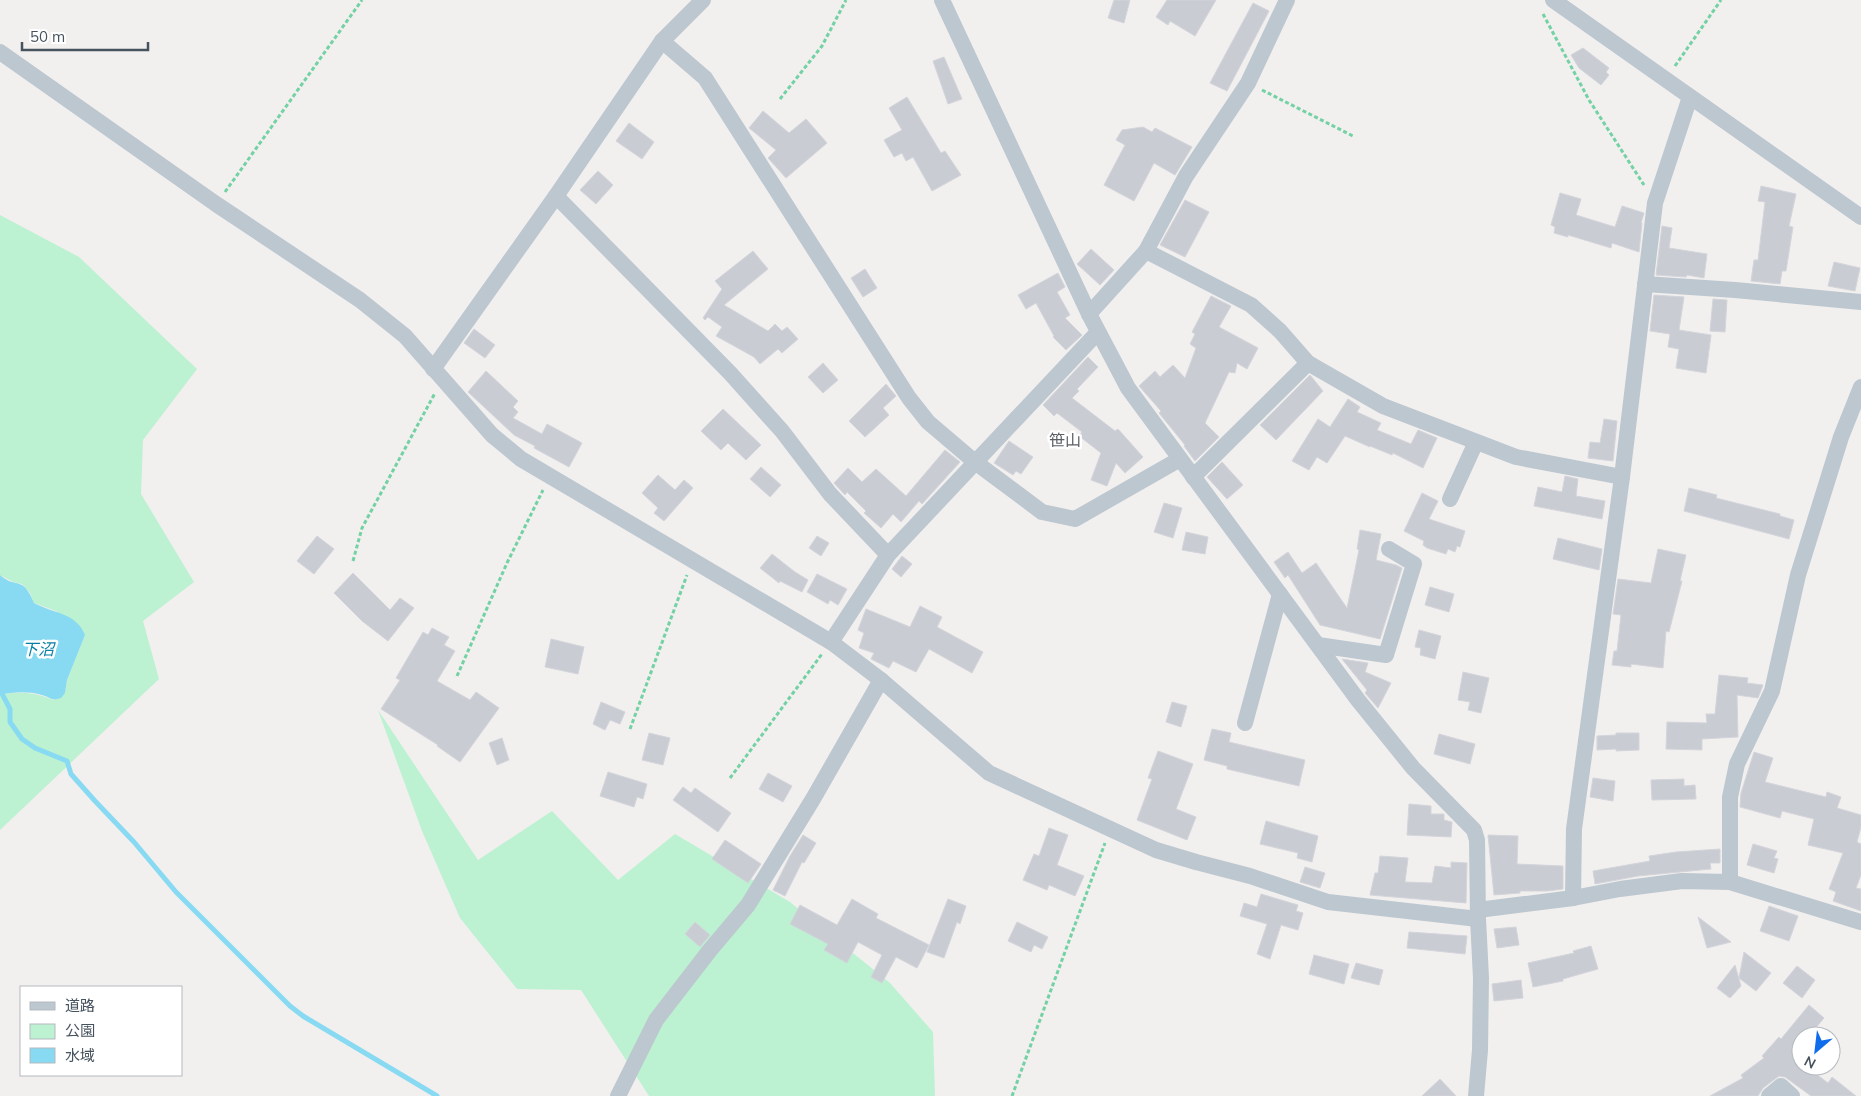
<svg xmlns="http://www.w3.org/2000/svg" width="1861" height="1096" viewBox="0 0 1861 1096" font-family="Mulish,'Noto Sans JP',sans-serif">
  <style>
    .green { fill: #bcf2d1 }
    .water { fill: #87daf1 }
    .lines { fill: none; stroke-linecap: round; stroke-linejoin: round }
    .stream { stroke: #87daf1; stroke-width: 5 }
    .building { fill: #c9ccd2; stroke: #d3d5db }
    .path { stroke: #72d2a3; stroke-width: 3; stroke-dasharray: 4 2.5; stroke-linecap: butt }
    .minor { stroke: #bcc7cf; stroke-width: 16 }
    .labels { text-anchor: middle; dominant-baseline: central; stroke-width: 5; stroke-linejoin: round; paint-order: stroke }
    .neighbourhood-label { font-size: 16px; fill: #5c6065; stroke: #fff }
    .water-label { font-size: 16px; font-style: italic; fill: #0680a3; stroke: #fff }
  </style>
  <rect width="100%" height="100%" fill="#f2efef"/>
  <g class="green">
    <path d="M0 215 79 257 197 369 143 440 141 494 194 582 143 621 159 679 0 830V695C19 691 35 692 53 700L65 693 67 680 85 635 56 611 34 603 30 593 22 584 13 582 0 575Z"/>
    <path d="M378 710 478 860 552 811 618 880 675 834 790 902 890 983 933 1032 935 1096H649L581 990 517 989 460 918 422 831Z"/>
  </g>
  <path class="water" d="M0 575C17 590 22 574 34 603 52 613 77 613 85 635L67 680 65 693 61 698C51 701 52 698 42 695 28 691 13 692 0 695Z"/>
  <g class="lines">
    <path class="stream" d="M0 690 10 709V722L22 739 35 748 67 761 71 774 95 801 134 842 176 892 290 1006 303 1016 437 1096"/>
  </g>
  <g class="building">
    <path d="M1114 0H1130L1124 23 1108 18Z"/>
    <path d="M1167 0H1216L1195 36 1170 21 1168 25 1156 17Z"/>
    <path d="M1253 3 1269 11 1227 91 1210 83Z"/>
    <path d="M1583 48 1609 68 1606 72 1609 75 1601 85 1579 68 1571 55Z"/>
    <path d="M944 57 962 99 948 104 933 61Z"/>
    <path d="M907 97 941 153 945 151 961 175 932 191 913 157 906 161 902 153 894 157 884 140 902 130 889 108Z"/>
    <path d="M763 111 789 133 806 119 827 143 786 178 768 158 776 150 749 128Z"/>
    <path d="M629 123 654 142 642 159 616 141Z"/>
    <path d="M1143 127 1152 132 1155 128 1192 147 1175 175 1154 163 1134 201 1104 185 1125 145 1116 140 1122 130Z"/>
    <path d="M598 171 613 185 596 204 580 190Z"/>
    <path d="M1761 186 1796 194 1789 226 1793 227 1786 271H1782L1780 284 1751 281 1754 260H1758L1765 202 1758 201Z"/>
    <path d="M1560 193 1581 199 1576 215 1615 227 1622 206 1644 213 1641 223H1642L1639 252 1612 243 1611 248 1568 235V237L1554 233 1555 227 1551 225Z"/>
    <path d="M1185 200 1209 212 1185 257 1160 245Z"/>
    <path d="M1662 226 1672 228 1669 248 1707 254 1704 278 1687 275 1686 277 1656 275Z"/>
    <path d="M1091 249 1114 270 1100 285 1077 264Z"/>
    <path d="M753 251 768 269 724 305 768 331 775 324 782 331 787 327 798 339 782 353 778 349 760 364 754 357 716 336 722 327 708 317 705 320 703 318 722 289 715 281Z"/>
    <path d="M1834 262 1860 268 1855 291 1828 286Z"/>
    <path d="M865 269 877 288 863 297 851 278Z"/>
    <path d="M1058 273 1065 287 1057 292 1070 315 1065 318 1082 335 1066 350 1053 337 1054 336 1036 303 1026 309 1018 295Z"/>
    <path d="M1654 295 1684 297 1679 330 1711 335 1706 373 1676 368 1679 349 1668 347 1670 334 1650 331Z"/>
    <path d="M1211 296 1231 306 1219 327 1258 348 1247 369 1237 363 1235 373 1229 372 1205 423 1219 437 1195 461 1184 446 1185 445 1159 413 1161 411 1139 386 1155 371 1160 377 1173 365 1185 378 1196 348 1190 344 1195 334 1192 332Z"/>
    <path d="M1713 299 1727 300 1725 332 1710 331Z"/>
    <path d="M474 329 495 345 485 358 464 343Z"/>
    <path d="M1088 357 1098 367 1077 389 1079 391 1072 398 1115 431 1118 429 1143 457 1125 473 1116 463 1107 486 1091 480 1101 453 1079 436 1082 432 1057 413 1054 416 1043 405Z"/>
    <path d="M823 363 838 380 823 393 808 377Z"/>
    <path d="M486 371 518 401 513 407 518 412 513 418 542 434 547 424 582 443 569 467 534 448 535 446 514 435 468 392Z"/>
    <path d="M1310 375 1323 391 1276 440 1260 425Z"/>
    <path d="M886 384 896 396 883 408 889 415 865 437 849 421Z"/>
    <path d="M1348 399 1360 407 1357 412 1381 423 1377 430 1411 444 1418 430 1437 438 1423 468 1393 453 1392 455 1370 446V447L1345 436 1327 463 1317 457 1309 470 1292 461 1318 419 1330 427Z"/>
    <path d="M723 409 761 445 746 460 728 443 721 450 701 431Z"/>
    <path d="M1604 419 1617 421 1613 461 1588 458 1590 442 1600 443Z"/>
    <path d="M1009 441 1033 457 1021 474 1016 471 1013 475 994 463Z"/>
    <path d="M945 450 960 462 922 504 919 501 901 522 893 514 881 528 864 513 866 511 847 492 845 495 834 483 848 468 862 482 876 469 906 496Z"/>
    <path d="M1222 462 1243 485 1227 499 1207 477Z"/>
    <path d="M761 467 781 485 770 497 750 479Z"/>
    <path d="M658 475 675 490 684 480 693 488 664 521 654 513 658 508 642 493Z"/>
    <path d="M1565 476 1578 479 1576 496 1605 501 1602 519 1534 506 1538 487 1562 492Z"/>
    <path d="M1689 488 1717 495 1716 498 1780 514V516L1794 520 1789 539 1684 511Z"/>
    <path d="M1422 493 1438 501 1429 519 1465 531 1460 547 1457 546 1455 552 1448 549 1446 554 1427 548 1423 545 1424 541 1404 531Z"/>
    <path d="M1164 503 1182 508 1173 538 1154 532Z"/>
    <path d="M1360 530 1381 534 1376 560 1396 565 1402 568 1380 639 1320 625 1288 575 1285 578 1274 562 1288 552 1302 573 1316 563 1347 608 1359 550 1357 549Z"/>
    <path d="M1186 532 1208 537 1205 554 1182 550Z"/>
    <path d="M317 536 334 549 314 574 297 561Z"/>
    <path d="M817 536 829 543 821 556 809 548Z"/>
    <path d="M1558 538 1602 549 1599 570 1553 559Z"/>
    <path d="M1658 549 1686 555 1680 581H1682L1669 632 1666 631 1663 668 1631 664V667L1612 665 1614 651H1617L1621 615 1613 614 1618 579 1651 583Z"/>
    <path d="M772 554 795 572 808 580 802 592 780 581 779 583 760 568Z"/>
    <path d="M902 556 912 564 901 577 892 569Z"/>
    <path d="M353 573 390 610 400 598 414 608 388 641 362 621 334 593Z"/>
    <path d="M817 574 847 589 838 605 830 600 828 604 807 592Z"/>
    <path d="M1430 587 1454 594 1449 612 1425 605Z"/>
    <path d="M920 606 942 617 937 627 983 652 972 673 929 649 916 672 893 661 889 668 871 659 874 653 859 648 864 633 858 630 866 609 910 627Z"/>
    <path d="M432 628 449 637 444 645 455 651 437 681 470 700 476 692 499 708 460 762 437 746 438 745 381 709 400 680 396 678 423 632 428 635Z"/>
    <path d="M1419 630 1441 636 1435 659 1420 655 1421 648 1415 647Z"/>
    <path d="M551 639 584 647 578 674 545 667Z"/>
    <path d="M1342 659 1368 663 1365 672 1391 683 1378 708 1365 693 1367 690Z"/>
    <path d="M1463 672 1489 678 1481 713 1468 710 1470 702 1458 700Z"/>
    <path d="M1719 675 1748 678 1747 683 1763 685 1758 698 1737 695 1738 737 1702 739V750L1666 749 1667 722 1707 723 1706 714H1715Z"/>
    <path d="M601 702 625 712 620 724 610 720 605 730 593 724Z"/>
    <path d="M1172 702 1187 706 1181 727 1166 722Z"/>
    <path d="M1212 729 1231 733 1229 742 1305 760 1299 786 1227 769V766L1204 760Z"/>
    <path d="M649 733 670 738 663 765 642 760Z"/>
    <path d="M1616 733H1639V750L1616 751V749L1597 750V736L1616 735Z"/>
    <path d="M1439 734 1475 744 1470 764 1434 754Z"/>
    <path d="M502 738 509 760 497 765 489 743Z"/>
    <path d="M1158 751 1193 764 1176 809 1196 817 1187 840 1137 820 1152 779 1148 778Z"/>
    <path d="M1754 752 1773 758 1765 782 1826 797 1827 792 1841 797 1837 808 1861 815V827L1857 842 1861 844V875L1856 888 1861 889V911L1833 901 1836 892 1829 889 1843 853 1808 845 1814 819 1782 811 1780 818 1740 807 1741 793Z"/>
    <path d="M608 772 647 784 643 799 637 797 634 807 600 796Z"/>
    <path d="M768 773 792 786 783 802 759 789Z"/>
    <path d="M1593 778 1615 781 1613 801 1590 797Z"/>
    <path d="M1684 779V786L1695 785 1696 799 1652 800 1651 780Z"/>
    <path d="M683 787 691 793 695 788 731 813 718 832 673 800Z"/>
    <path d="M1409 804 1431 806V814H1444V820L1452 822 1451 837 1407 835Z"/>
    <path d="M1266 821 1318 836 1312 862 1297 858 1298 853 1260 844Z"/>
    <path d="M1049 828 1068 835 1057 865 1084 876 1075 896 1049 885 1047 890 1023 880 1034 854 1039 856Z"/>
    <path d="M803 835 816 843 804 863 802 862 785 896 773 890 790 856Z"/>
    <path d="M1488 835 1518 836 1517 864 1563 866V889L1547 891H1520V893L1494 895Z"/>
    <path d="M725 840 761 864 748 883 712 859Z"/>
    <path d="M1753 844 1777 851 1774 858 1778 859 1774 873 1747 865Z"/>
    <path d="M1720 849V863H1710L1711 869 1638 876 1595 884 1593 871 1650 861 1649 856 1676 852Z"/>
    <path d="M1380 856 1408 858 1405 882 1432 883 1435 866 1451 868V862L1467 863 1466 903 1370 895 1375 873H1378Z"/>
    <path d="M1305 867 1325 873 1320 888 1300 882Z"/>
    <path d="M1261 894 1298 905 1296 911 1303 913 1298 930 1281 925 1270 959 1257 954 1267 924 1240 916 1244 903 1257 907Z"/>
    <path d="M852 899 878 914 876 918 929 945 917 968 896 957 882 983 871 977 882 955 858 942 847 963 824 950 828 944 790 924 800 905 837 925Z"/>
    <path d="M948 899 966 906 960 924 957 922 944 958 927 952Z"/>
    <path d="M1769 906 1798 916 1789 941 1760 931Z"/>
    <path d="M1698 917 1731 942 1707 948Z"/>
    <path d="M695 922 710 935 700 947 685 934Z"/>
    <path d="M1017 922 1048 937 1042 949 1034 945 1031 952 1008 941Z"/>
    <path d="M1516 927 1519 945 1497 948 1494 929Z"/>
    <path d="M1409 932 1467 936 1465 954 1407 948Z"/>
    <path d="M1591 946 1598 969 1563 979V981L1533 987 1528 963 1574 953 1573 951Z"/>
    <path d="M1744 952 1771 973 1756 991 1739 978Z"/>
    <path d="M1314 955 1349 964 1344 984 1309 974Z"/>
    <path d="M1356 963 1383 970 1379 985 1351 978Z"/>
    <path d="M1735 965 1741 986 1730 998 1717 988Z"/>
    <path d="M1797 966 1815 980 1802 998 1783 983Z"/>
    <path d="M1521 980 1523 998 1494 1001 1492 984Z"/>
    <path d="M1809 1005 1824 1018 1809 1036H1801V1046L1792 1055 1801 1062V1066H1806L1828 1083 1832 1077 1856 1096H1811L1785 1077 1779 1076 1763 1088 1758 1096H1710L1743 1078 1741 1075 1764 1058 1762 1056 1779 1037 1781 1039Z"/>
    <path d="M1440 1079 1456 1096H1422Z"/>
  </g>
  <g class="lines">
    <g class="path">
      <path d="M1543 14 1589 100 1644 185"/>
      <path d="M1675 66 1721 0"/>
      <path d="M1262 90 1353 136"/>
      <path d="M780 99 822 46 846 0"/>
      <path d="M225 192 362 0"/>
      <path d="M353 561 362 528 435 393"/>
      <path d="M457 676 507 563 543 490"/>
      <path d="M630 729 687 575"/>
      <path d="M730 778 822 654"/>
      <path d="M1012 1096 1105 843"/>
    </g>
    <g class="minor">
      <path d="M942 0 1089 314 1128 388 1358 700 1413 768 1474 830 1477 840 1478 919 1481 978 1480 1050 1476 1096"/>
      <path d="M1553 0 1861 217"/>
      <path d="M662 41 705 78 909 398 928 422 975 462 1042 512 1075 519 1180 459"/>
      <path d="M0 52 216 204 360 300 405 336 492 435 521 459 831 642 881 680 989 773 1156 850 1196 862 1250 876 1328 902 1478 919"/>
      <path d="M556 196 730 373 782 431 830 494 888 555"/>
      <path d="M1146 251 1251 305 1280 331 1308 363 1383 406 1516 457 1622 477"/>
      <path d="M1645 284 1735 290 1861 302"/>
      <path d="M1089 314 1146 251 1186 176 1248 83 1287 0"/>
      <path d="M433 369 556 196 662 41 703 0"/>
      <path d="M1193 477 1308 363"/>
      <path d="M1450 499 1476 442"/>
      <path d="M831 642 888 555 1098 332"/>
      <path d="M1318 645 1386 655 1414 564 1389 549"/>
      <path d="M1245 723 1280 594"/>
      <path d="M1730 882V797L1737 764 1772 691 1798 575 1841 437 1861 387"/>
      <path d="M1573 898 1574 829 1622 477 1655 203 1690 97"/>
      <path d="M1478 910 1573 898 1620 889 1682 881 1730 882 1861 922"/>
      <path d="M618 1096 656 1020 710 950 748 905 813 799 881 680"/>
      <path d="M1769 1096 1781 1086 1792 1096"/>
    </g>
  </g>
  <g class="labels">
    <g class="neighbourhood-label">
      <text x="1065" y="440">笹山</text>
    </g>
    <g class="water-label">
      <text x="38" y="649">下沼</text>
    </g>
  </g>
  <rect x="20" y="986" width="162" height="90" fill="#ffffff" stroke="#b5babf"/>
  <rect x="30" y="1002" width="25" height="8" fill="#bcc7cf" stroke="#b5babf"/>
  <text x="65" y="1011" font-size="15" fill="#46535e">道路</text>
  <rect x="30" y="1024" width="25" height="15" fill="#bcf2d1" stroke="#b5babf"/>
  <text x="65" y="1036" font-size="15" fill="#46535e">公園</text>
  <rect x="30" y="1048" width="25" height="15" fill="#87daf1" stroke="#b5babf"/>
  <text x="65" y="1061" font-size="15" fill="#46535e">水域</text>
  <g transform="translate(1816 1051) rotate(208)"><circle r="24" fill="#ffffff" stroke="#b5babf"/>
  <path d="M0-4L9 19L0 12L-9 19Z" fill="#0f6dec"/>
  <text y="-8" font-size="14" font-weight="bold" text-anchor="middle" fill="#46535e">N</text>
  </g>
  <path d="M22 42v8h126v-8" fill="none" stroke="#46535e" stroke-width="2.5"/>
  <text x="30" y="42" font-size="15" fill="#46535e" stroke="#ffffff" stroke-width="4" paint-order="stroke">50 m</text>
</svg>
